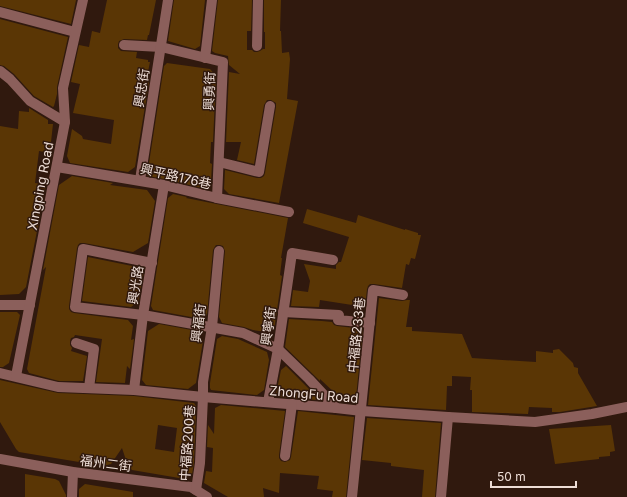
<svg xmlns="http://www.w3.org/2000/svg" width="627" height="497" viewBox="0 0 627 497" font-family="Inter,'Noto Sans TC',sans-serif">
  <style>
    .building { fill: #5a3605; fill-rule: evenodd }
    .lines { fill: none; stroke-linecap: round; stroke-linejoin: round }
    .minor { stroke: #8b5f5b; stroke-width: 10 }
    .labels { text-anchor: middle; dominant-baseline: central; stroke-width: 3; stroke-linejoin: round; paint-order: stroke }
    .street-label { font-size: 13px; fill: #edddd6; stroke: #30190e }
  </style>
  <rect width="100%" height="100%" fill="#30190e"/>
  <g class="building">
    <path d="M0 0H76L71 24 0 6Z"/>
    <path d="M107 0H156L149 35H148L147 40 124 39 119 41 118 44V48L121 51 137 52 136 58 148 60V62H150L145 86 149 82 135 167 128 172 70 163 67 156 72 129 82 136 83 139 111 144 114 120 73 113 80 84 71 82 79 45 89 47 92 31 100 33Z"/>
    <path d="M174 0H205L200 46 195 49 168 41Z"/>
    <path d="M218 0H252L251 31H247V50H252L254 52H257L260 51 263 49H265V32H264V0H281L280 31H281L282 53 289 52 290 59 287 99 298 101 279 203 229 194 224 189 225 170 257 178H261L264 176 265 173 276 107V103L271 100H267L264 105 254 164 237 160 241 142H226L229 72 240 74 229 65 228 56 215 53 212 51Z"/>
    <path d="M0 19 68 37 57 87V94L54 106 53 107 34 96 14 74 4 66 0 65Z"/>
    <path d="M167 63 210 69 216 76 213 142H211L210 163 212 164 211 181 202 188 165 179 147 176 164 66Z"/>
    <path d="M29 108 48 120V124H53L50 151 45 150V152L39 151 35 183 46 185 26 287 19 294 0 295V126L18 129 19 111 29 112Z"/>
    <path d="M72 176 113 183 110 185 147 190 155 201 148 243 133 252 84 243H80L78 245 77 248 69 306V309L71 312 74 313 128 320 133 326 131 340 134 339 130 369 127 366 125 383 96 382 102 339 75 335 74 337 71 338 70 341V345L72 348 71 351 87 356 83 381H59L29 373 27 369 46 267 43 270 59 185Z"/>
    <path d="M173 194 187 197 186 198 288 218 281 258H282L280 275 282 276 274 330 266 329V332L253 330 244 327 222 323 219 317 225 251 223 246 220 245H216L214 248 213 250 207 315 202 319 153 310 151 306 168 198Z"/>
    <path d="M307 209 356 223 358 215 405 230V229L418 233V235H421L415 259 411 258 409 265 406 264 402 288 374 284H370L368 286 367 289 365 307 320 300 319 307 291 306 293 290 308 292 310 281 304 264 336 269V265L339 262H341L349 237 303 223Z"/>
    <path d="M88 257 142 268 144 271 138 302 131 307 82 301Z"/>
    <path d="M379 298 402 301 407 300H410L406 327H412V331L462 334 472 358 536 362V351L553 353V350L559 349 573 363 574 367 578 368V373L597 406 560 412H552V408L529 407 528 414 472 412V390H470L471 377 452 376V386H447L446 410 368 405Z"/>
    <path d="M0 312H17L20 315 9 363 3 367H0Z"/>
    <path d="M289 319 322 321 332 322 334 325 337 326 363 329 356 397 337 395 320 379V381L285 347Z"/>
    <path d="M159 324 197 331 203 341 196 383 188 389 146 385 142 380 148 331Z"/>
    <path d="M222 336 238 339 267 352 269 360 264 390 257 395 211 390 210 388V383L217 339Z"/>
    <path d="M286 366 318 398V400L279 397 276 394 281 370Z"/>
    <path d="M0 380 58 393 134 396 194 403 196 406 194 462 192 475 185 479 132 470 128 466 122 448 111 464 103 466 19 452 16 449 0 422ZM158 425 177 428 174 452 155 449Z"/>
    <path d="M221 405 285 411 279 455V458L281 461 285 462 290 460 291 457 298 411 354 417 346 497H332L333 491 317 489 319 476 280 473 279 493 263 488 264 497H228L204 483 206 471 212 472 213 448 207 447 208 425 214 434 215 408Z"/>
    <path d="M367 418 441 423 435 497H422L424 470 391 466V463L362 460Z"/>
    <path d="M611 425 615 451 610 452V456L599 457V459L555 464 549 429Z"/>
    <path d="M25 474 55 479 59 481 66 495V497H25Z"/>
    <path d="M85 484 133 492V497H79V489Z"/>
  </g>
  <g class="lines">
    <g class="minor">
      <path d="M0 12 75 32"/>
      <path d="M124 45 161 47 223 62 217 198"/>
      <path d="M257 46 258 0"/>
      <path d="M205 58 212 0"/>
      <path d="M0 71 10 79 30 101 65 122"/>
      <path d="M219 162 259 172 270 106"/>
      <path d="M57 167 164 185 217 198 289 212"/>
      <path d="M140 180 168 0"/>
      <path d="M152 263 83 249 75 307 143 315 243 333 278 349 309 379 336 408"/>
      <path d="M0 305H30"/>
      <path d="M283 312 339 315 338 320 370 323"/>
      <path d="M76 343 94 349 89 388"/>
      <path d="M0 373 58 387 134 390 203 397 336 408 362 411 448 417 535 422 592 414 627 407"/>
      <path d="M16 376 65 122 63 88 83 0"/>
      <path d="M134 390 143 315 164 185"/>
      <path d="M268 402 278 349 292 253 333 260"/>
      <path d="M285 456 292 404"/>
      <path d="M0 459 73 472 191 487 207 497"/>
      <path d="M196 490 200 463 203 397V382L212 327 219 251"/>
      <path d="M72 497 73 472"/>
      <path d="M352 497 373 290 403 295"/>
      <path d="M441 497 448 417"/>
    </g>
  </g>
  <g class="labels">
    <g class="street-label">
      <text transform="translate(141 88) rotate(-81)">興忠街</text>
      <text transform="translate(209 91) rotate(-88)">興勇街</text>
      <text transform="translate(176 176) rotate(13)">興平路176巷</text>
      <text transform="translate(40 186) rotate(-79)">Xingping Road</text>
      <text transform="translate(135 285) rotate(-81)">興光路</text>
      <text transform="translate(198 323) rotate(-83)">興福街</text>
      <text transform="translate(268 326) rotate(-82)">興寧街</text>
      <text transform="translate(356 335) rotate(-84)">中福路233巷</text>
      <text transform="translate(314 394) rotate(5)">ZhongFu Road</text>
      <text transform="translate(187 443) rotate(-86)">中福路200巷</text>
      <text transform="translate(106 463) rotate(7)">福州二街</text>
    </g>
  </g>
  <path d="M491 481v6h85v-6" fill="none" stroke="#edddd6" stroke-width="2"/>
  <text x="497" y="481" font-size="12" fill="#edddd6" stroke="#30190e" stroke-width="3" paint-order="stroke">50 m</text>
</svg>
